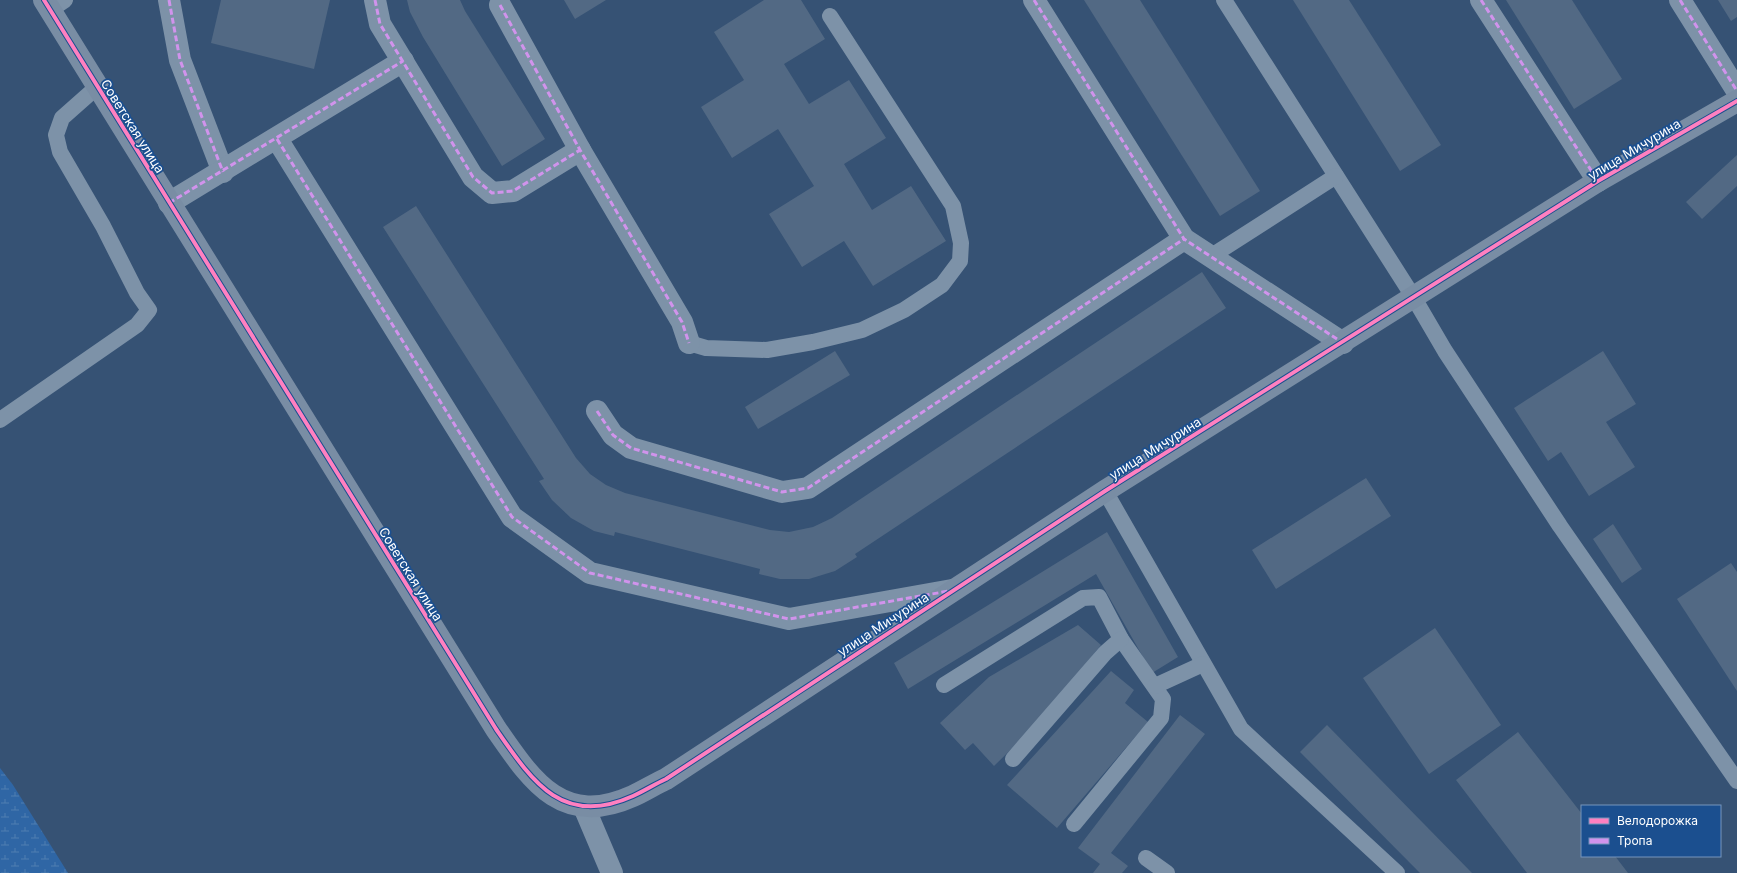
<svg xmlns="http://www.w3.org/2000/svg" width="1737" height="873" viewBox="0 0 1737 873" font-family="Inter,sans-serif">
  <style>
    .wetland { fill: url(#wetland-marsh) }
    .building { fill: #526984 }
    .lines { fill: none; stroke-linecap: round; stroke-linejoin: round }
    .lane { stroke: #7d92a8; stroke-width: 16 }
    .street { stroke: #7d92a8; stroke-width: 22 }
    .secondary { stroke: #798da4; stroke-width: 22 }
    .quiet { stroke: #d193ec; stroke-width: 3; stroke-dasharray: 6 3; stroke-linecap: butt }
    .cycleway-casing { stroke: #1b4f8f; stroke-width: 6 }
    .cycleway { stroke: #ff80c0; stroke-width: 4 }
    .labels { text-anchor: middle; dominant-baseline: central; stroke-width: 3.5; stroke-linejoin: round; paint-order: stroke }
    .street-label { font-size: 13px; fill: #fff; stroke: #1b4f8f }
  </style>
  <defs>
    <pattern id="wetland-marsh" width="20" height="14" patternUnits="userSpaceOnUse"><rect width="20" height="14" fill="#2f66a5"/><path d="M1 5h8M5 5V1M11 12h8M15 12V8" fill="none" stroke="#4e7db2"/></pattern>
  </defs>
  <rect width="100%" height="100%" fill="#365274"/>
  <path class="wetland" d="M0 768 13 785 68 873H0Z"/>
  <g class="building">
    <path d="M221 0H330L314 69 211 43Z"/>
    <path d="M407 0H460L465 11 545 139 502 166 423 37 410 12Z"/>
    <path d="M564 0H606L575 19Z"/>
    <path d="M764 0H801L825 39 784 64 809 104 849 80 886 138 844 164 872 210 911 186 946 241 873 286 844 241 802 267 769 214 814 186 778 129 732 158 701 107 744 80 714 32Z"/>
    <path d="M1084 0H1140L1260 191 1220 216Z"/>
    <path d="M1293 0H1349L1441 145 1400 171Z"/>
    <path d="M1506 0H1572L1622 79 1574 109Z"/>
    <path d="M1718 0H1737V17L1731 21Z"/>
    <path d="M1737 155V186L1702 219 1686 202Z"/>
    <path d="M416 206 576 458 590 474 606 485 625 493 770 530 789 532 813 527 832 518 1202 272 1226 308 855 554 857 557 835 571 809 579H780L759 574 760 569 615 532 614 536 594 531 571 518 552 500 539 481 544 479 383 227Z"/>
    <path d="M835 351 850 375 758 429 745 407Z"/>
    <path d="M1603 351 1636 404 1606 422 1635 467 1589 496 1561 452 1548 461 1514 408Z"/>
    <path d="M1366 478 1391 516 1276 589 1252 550Z"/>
    <path d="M1613 524 1642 569 1622 583 1593 539Z"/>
    <path d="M1107 532 1178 657 1152 673 1096 574 908 689 894 663Z"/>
    <path d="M1731 563 1737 572V691L1677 599Z"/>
    <path d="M1078 625 1101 645 1035 726 994 766 973 743 965 750 940 723 989 677Z"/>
    <path d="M1435 628 1501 725 1429 774 1363 678Z"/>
    <path d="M1111 671 1134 690 1125 703 1148 722 1057 828 1007 785Z"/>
    <path d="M1180 715 1205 734 1111 853 1128 866 1122 873H1093L1100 864 1078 848Z"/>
    <path d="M1327 725 1472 873H1420L1300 752Z"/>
    <path d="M1518 732 1582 814V856H1615L1628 873H1527L1456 780Z"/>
  </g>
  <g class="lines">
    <g class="lane">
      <path d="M1224 0 1414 298 1445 351 1560 526 1737 781"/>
      <path d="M50 10 65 0"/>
      <path d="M1210 257 1336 176"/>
      <path d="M689 343 706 348 767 350 813 342 862 330 904 310 942 285 960 261 961 243 953 206 830 16"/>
      <path d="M0 420 137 325 149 310 137 293 103 226 60 152 56 135 62 118 97 87"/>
      <path d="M1105 491 1241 729 1397 873"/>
      <path d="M944 685 1083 598 1099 597 1121 639 1163 699 1161 718 1074 824"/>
      <path d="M1155 686 1203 664"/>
      <path d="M1013 759 1105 653 1121 639"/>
      <path d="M1146 858 1167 873"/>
    </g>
    <g class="street">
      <path d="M169 0 180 60 223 172"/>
      <path d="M375 0 380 24 473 177 492 193 513 191 580 150"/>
      <path d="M1034 0 1184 239 1343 343"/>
      <path d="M1481 0 1598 181"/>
      <path d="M1680 0 1737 91"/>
      <path d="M500 5 580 150 682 322 689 343"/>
      <path d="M277 139 512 517 590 573 789 619 952 590"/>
      <path d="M169 203 403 61"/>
      <path d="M597 411 613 435 631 448 782 492 808 488 1184 239"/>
      <path d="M584 807 612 873"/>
    </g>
    <path class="secondary" d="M44 0 496 729C532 781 562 828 633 796 644 791 655 784 666 779L1105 491 1598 181 1737 101"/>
    <g class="quiet">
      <path d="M169 0 180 60 223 172"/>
      <path d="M375 0 380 24 473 177 492 193 513 191 580 150"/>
      <path d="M1034 0 1184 239 1343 343"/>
      <path d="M1481 0 1598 181"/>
      <path d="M1680 0 1737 91"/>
      <path d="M500 5 580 150 682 322 689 343"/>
      <path d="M277 139 512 517 590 573 789 619 949 591"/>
      <path d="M169 203 403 61"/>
      <path d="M597 411 613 435 631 448 782 492 808 488 1184 239"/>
    </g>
    <g class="cycleway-casing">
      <path id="cycleway" d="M44 0 496 729C532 781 562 828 633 796 644 791 655 784 666 779L1105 491 1598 181 1737 101"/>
    </g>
    <use href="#cycleway" class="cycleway"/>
  </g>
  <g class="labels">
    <g class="street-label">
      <text transform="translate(133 126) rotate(58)">Советская улица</text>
      <text transform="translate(1634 149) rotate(-31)">улица Мичурина</text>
      <text transform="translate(1155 448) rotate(-32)">улица Мичурина</text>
      <text transform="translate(411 574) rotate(58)">Советская улица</text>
      <text transform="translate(883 624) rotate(-33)">улица Мичурина</text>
    </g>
  </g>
  <rect x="1581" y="805" width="140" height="52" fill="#1b4f8f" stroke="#7695bc"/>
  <rect x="1589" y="818" width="20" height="6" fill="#ff80c0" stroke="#7695bc"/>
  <text x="1617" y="825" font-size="12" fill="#ffffff">Велодорожка</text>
  <rect x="1589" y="838" width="20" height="6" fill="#d193ec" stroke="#7695bc"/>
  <text x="1617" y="845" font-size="12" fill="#ffffff">Тропа</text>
</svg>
